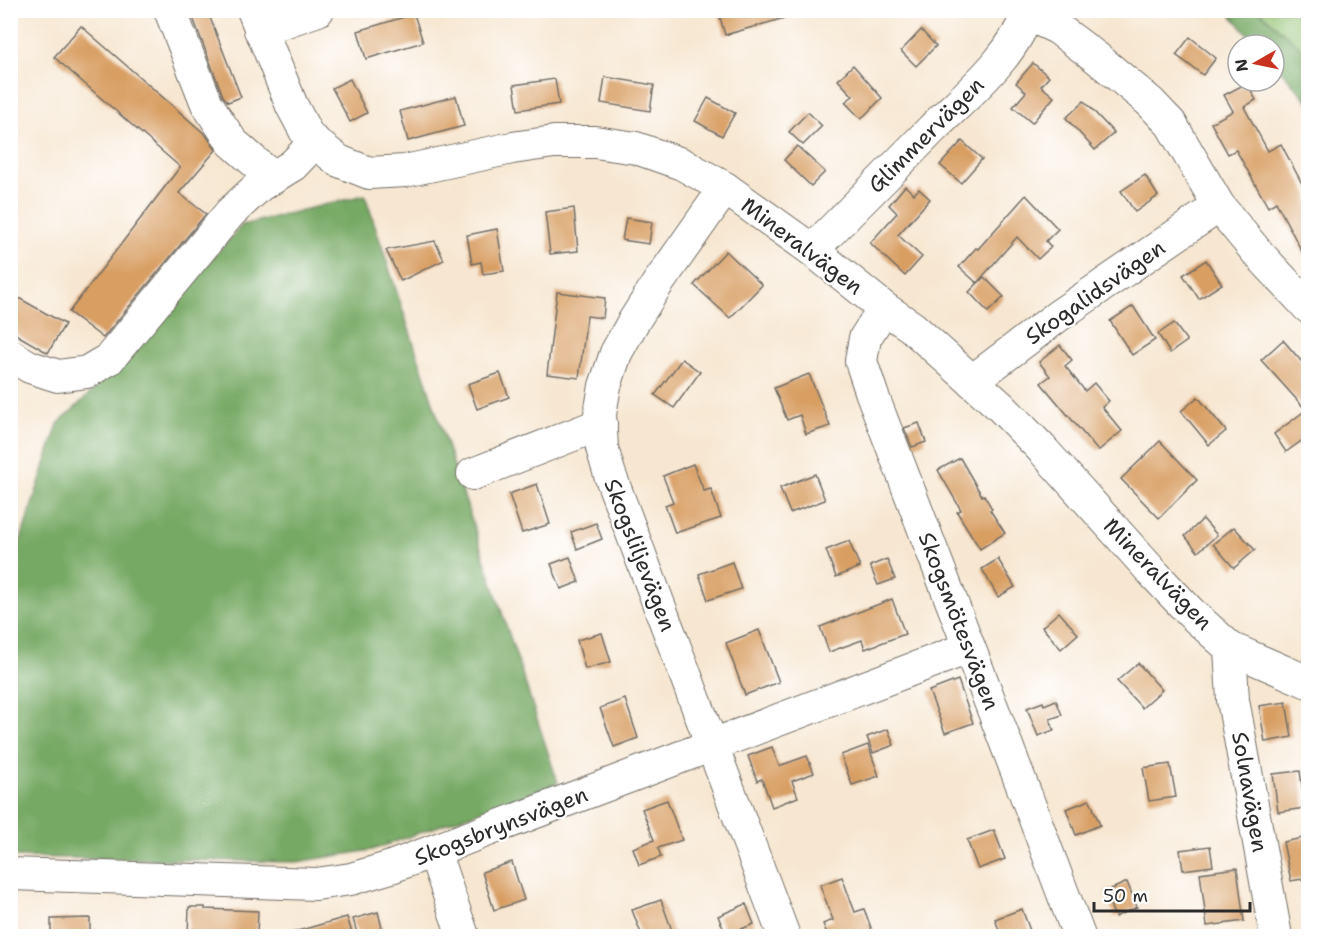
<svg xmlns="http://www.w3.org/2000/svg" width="1319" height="947" viewBox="0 0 1319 947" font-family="'Shantell Sans',sans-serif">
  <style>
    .green { fill: #93c372; stroke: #5f774e; stroke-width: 1.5 }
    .forest { fill: #76a964; stroke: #506a48; stroke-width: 1.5 }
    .building { fill: #d89e62 }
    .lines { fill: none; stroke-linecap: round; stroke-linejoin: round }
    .minor-casing { stroke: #726d65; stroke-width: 34 }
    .minor { stroke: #fff; stroke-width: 32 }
    .labels { text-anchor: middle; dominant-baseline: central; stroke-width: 4.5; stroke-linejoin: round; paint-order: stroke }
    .street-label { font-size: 22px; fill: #2b2b2b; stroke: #fff }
  </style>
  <rect width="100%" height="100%" fill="#fff"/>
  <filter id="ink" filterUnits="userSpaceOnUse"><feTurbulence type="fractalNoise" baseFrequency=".0167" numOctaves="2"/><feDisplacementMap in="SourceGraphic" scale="12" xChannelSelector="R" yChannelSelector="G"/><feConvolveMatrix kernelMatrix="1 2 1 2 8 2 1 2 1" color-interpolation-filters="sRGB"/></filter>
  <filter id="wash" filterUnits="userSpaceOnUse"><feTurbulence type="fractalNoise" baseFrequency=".008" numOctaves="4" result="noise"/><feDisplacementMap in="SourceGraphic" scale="24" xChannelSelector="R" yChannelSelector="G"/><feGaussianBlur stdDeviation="1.35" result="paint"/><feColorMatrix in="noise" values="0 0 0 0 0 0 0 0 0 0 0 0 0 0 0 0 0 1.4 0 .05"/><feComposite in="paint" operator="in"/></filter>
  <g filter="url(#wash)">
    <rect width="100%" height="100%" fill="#f7e7d2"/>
    <path class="green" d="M1259 11H1308V54L1265 17Z"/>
    <g class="forest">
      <path d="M1227 11H1259L1308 54V101L1274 63V45H1258Z"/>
      <path d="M365 195 558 783 372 850 297 862 11 857V570L58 424 104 380 242 225Z"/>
    </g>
    <g id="blocks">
      <g class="building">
        <path d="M190 10H207L241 97 228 102 223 96Z"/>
        <path d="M718 10H794L795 15 725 35Z"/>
        <path d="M414 14 423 42 366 59 358 31Z"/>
        <path d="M81 26 206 135 216 150 179 193 206 214 103 338 69 312 180 167 54 57Z"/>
        <path d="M921 30 936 46 916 66 901 51Z"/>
        <path d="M1190 37 1216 58 1203 75 1176 55Z"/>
        <path d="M1033 63 1049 77 1041 86 1054 97 1032 123 1013 107 1026 92 1016 83Z"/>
        <path d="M853 65 882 98 861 119 845 102 853 96 838 80Z"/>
        <path d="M605 77 654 85 650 111 601 103Z"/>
        <path d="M350 79 367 113 350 122 332 88Z"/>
        <path d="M555 79 559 104 518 110 514 85Z"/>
        <path d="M1247 83 1256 100 1244 107 1268 151 1281 144 1308 195V263L1276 202 1268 207 1236 150 1228 154 1211 123 1233 111 1224 95Z"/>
        <path d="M456 96 464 126 408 141 400 111Z"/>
        <path d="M708 98 735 113 722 136 695 121Z"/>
        <path d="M1084 101 1114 133 1095 150 1066 118Z"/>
        <path d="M808 112 822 126 803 145 789 132Z"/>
        <path d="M962 141 982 159 961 183 940 165Z"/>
        <path d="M797 146 825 172 811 186 784 160Z"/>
        <path d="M1145 175 1158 196 1135 212 1121 191Z"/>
        <path d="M905 186 914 194 919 189 930 199 898 235 922 257 905 276 870 243 897 213 889 205Z"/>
        <path d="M1026 195 1058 229 1046 241 1051 247 1038 259 1017 237 977 283 959 267 976 248 978 249Z"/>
        <path d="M574 208 578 251 550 254 545 212Z"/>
        <path d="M626 218 652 222 649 244 622 240Z"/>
        <path d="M497 229 504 271 483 274 481 262 472 264 467 235Z"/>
        <path d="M435 241 444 260 401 281 386 250Z"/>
        <path d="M726 251 762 285 730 318 694 285Z"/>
        <path d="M1206 260 1222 284 1199 299 1183 275Z"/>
        <path d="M984 277 1004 297 988 312 969 292Z"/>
        <path d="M557 292 605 298 603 318 587 316 579 378 547 374Z"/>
        <path d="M10 293 65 324 48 353 10 331Z"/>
        <path d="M1133 306 1155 340 1132 355 1110 321Z"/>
        <path d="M1174 323 1187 341 1170 353 1158 334Z"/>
        <path d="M1283 340 1308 369V436L1286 452 1274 434 1306 410 1261 360Z"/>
        <path d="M1060 345 1072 360 1065 366 1085 391 1094 383 1109 401 1102 407 1122 431 1098 451 1041 383 1050 376 1039 362Z"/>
        <path d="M682 359 700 372 674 408 655 395Z"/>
        <path d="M500 373 509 397 477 409 468 384Z"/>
        <path d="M809 374 830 426 806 434 800 415 787 420 774 388Z"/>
        <path d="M1198 397 1226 431 1209 445 1181 411Z"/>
        <path d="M919 423 926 442 912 447 904 428Z"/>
        <path d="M1160 441 1197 480 1159 518 1121 479Z"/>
        <path d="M960 458 982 496 984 495 992 509 990 510 1005 533 980 549 957 512 961 510 938 470Z"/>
        <path d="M693 464 704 491 711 489 721 518 675 533 665 505 673 502 663 476Z"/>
        <path d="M815 474 825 500 790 513 780 488Z"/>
        <path d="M537 484 550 524 522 533 509 494Z"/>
        <path d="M1203 519 1217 535 1198 552 1185 536Z"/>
        <path d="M596 523 602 539 577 549 571 532Z"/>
        <path d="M1234 527 1255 550 1234 568 1213 544Z"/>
        <path d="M849 541 860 567 836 577 826 550Z"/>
        <path d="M570 557 579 582 561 589 551 564Z"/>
        <path d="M887 559 895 579 878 585 870 566Z"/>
        <path d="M998 559 1015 587 998 597 982 569Z"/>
        <path d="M732 562 741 589 708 600 699 574Z"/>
        <path d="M892 599 905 634 865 649 862 640 829 652 820 627Z"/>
        <path d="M1059 612 1078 634 1061 649 1042 627Z"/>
        <path d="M759 630 779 682 745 695 726 643Z"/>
        <path d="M602 633 611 662 585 669 577 640Z"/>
        <path d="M1138 663 1162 690 1142 708 1117 681Z"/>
        <path d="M958 680 973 723 945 733 929 691Z"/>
        <path d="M625 699 638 738 614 747 600 708Z"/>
        <path d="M1056 700 1062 715 1050 719 1054 730 1038 736 1027 708 1043 702 1044 705Z"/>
        <path d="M1286 702 1292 737 1265 742 1259 706Z"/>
        <path d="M888 729 894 745 873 753 867 737Z"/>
        <path d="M868 745 879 776 852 785 841 755Z"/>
        <path d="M772 747 779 766 807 756 814 773 792 781 798 797 772 807 762 779 757 781 748 756Z"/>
        <path d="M1170 764 1176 797 1149 801 1143 768Z"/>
        <path d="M1300 771 1305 808 1278 812 1273 774Z"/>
        <path d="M667 800 682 840 658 848 661 857 639 865 633 848 654 840 642 809Z"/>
        <path d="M1090 800 1100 825 1076 835 1066 809Z"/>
        <path d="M994 830 1005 859 978 869 967 840Z"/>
        <path d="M1308 837V878L1291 881 1283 842Z"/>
        <path d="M1210 846 1213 866 1183 870 1180 850Z"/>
        <path d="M512 862 524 900 494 910 482 872Z"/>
        <path d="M1237 868 1244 921 1207 926 1200 873Z"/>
        <path d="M842 877 855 912 864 909 873 933 862 936H828L823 924 833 920 820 885Z"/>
        <path d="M1127 882 1137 907 1115 917 1105 892Z"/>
        <path d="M661 900 674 936H642L632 910Z"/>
        <path d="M746 904 754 924 726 935 718 916Z"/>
        <path d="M189 907H205V909L258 911 257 936H188Z"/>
        <path d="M1022 909 1032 936H1001L995 919Z"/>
        <path d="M378 912 384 936H358L353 919Z"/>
        <path d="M347 917 352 933 341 936H295L294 932Z"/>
        <path d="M90 918V936H51V919Z"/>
      </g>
    </g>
  </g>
  <g filter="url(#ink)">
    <use href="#blocks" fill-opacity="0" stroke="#726d65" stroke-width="1.5"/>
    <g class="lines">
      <g class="minor-casing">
        <g id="minor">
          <path d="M170 10 207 104 232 142 273 178"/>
          <path d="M253 10 292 106 309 138 339 161 369 173 405 171 512 148 554 142H595L636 148 682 164 725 188 812 250 884 308 912 327 972 381 1001 407 1042 449 1155 575 1191 613 1230 648 1308 682"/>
          <path d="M1027 14 1057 28 1097 58 1150 102 1171 124 1219 206 1256 251 1308 307"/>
          <path d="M260 30 318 10"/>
          <path d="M725 188 656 286 632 324 616 353 605 386 600 414 602 448 610 475 784 936"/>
          <path d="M812 250C852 210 892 170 931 130 966 95 1013 58 1029 10"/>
          <path d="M884 308 865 338 861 361 872 394 1030 806 1079 936"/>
          <path d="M10 355 30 367 58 376 87 372 109 359 230 213 259 186 293 165 315 142"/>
          <path d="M972 381 1058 316 1219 206"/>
          <path d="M473 474 601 424"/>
          <path d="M1230 648 1233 700 1276 936"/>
          <path d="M434 851 463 936"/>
          <path d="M10 874 316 884 351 879 391 867 968 648"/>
        </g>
      </g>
      <use href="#minor" class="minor"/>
    </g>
  </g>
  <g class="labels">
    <g class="street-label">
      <text transform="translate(926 135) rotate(-45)">Glimmervägen</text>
      <text transform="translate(802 246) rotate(37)">Mineralvägen</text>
      <text transform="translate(1095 292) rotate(-35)">Skogalidsvägen</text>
      <text transform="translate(640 555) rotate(69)">Skogsliljevägen</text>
      <text transform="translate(1158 574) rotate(46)">Mineralvägen</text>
      <text transform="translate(959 621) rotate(69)">Skogsmötesvägen</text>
      <text transform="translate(1250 792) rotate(80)">Solnavägen</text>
      <text transform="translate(501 826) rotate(-21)">Skogsbrynsvägen</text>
    </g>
  </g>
  <rect width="1319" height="947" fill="none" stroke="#fff" stroke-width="36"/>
  <g transform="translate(1256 63) rotate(261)"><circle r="28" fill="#ffffff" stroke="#aaaaaa" stroke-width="1.5"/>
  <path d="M0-4.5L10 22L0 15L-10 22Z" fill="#c8321e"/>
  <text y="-9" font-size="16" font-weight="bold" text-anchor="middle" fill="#2b2b2b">N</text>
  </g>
  <path d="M1094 902v9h156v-9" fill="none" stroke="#2b2b2b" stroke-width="3"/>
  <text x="1103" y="902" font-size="18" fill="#2b2b2b" stroke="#ffffff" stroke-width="4.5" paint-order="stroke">50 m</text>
</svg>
